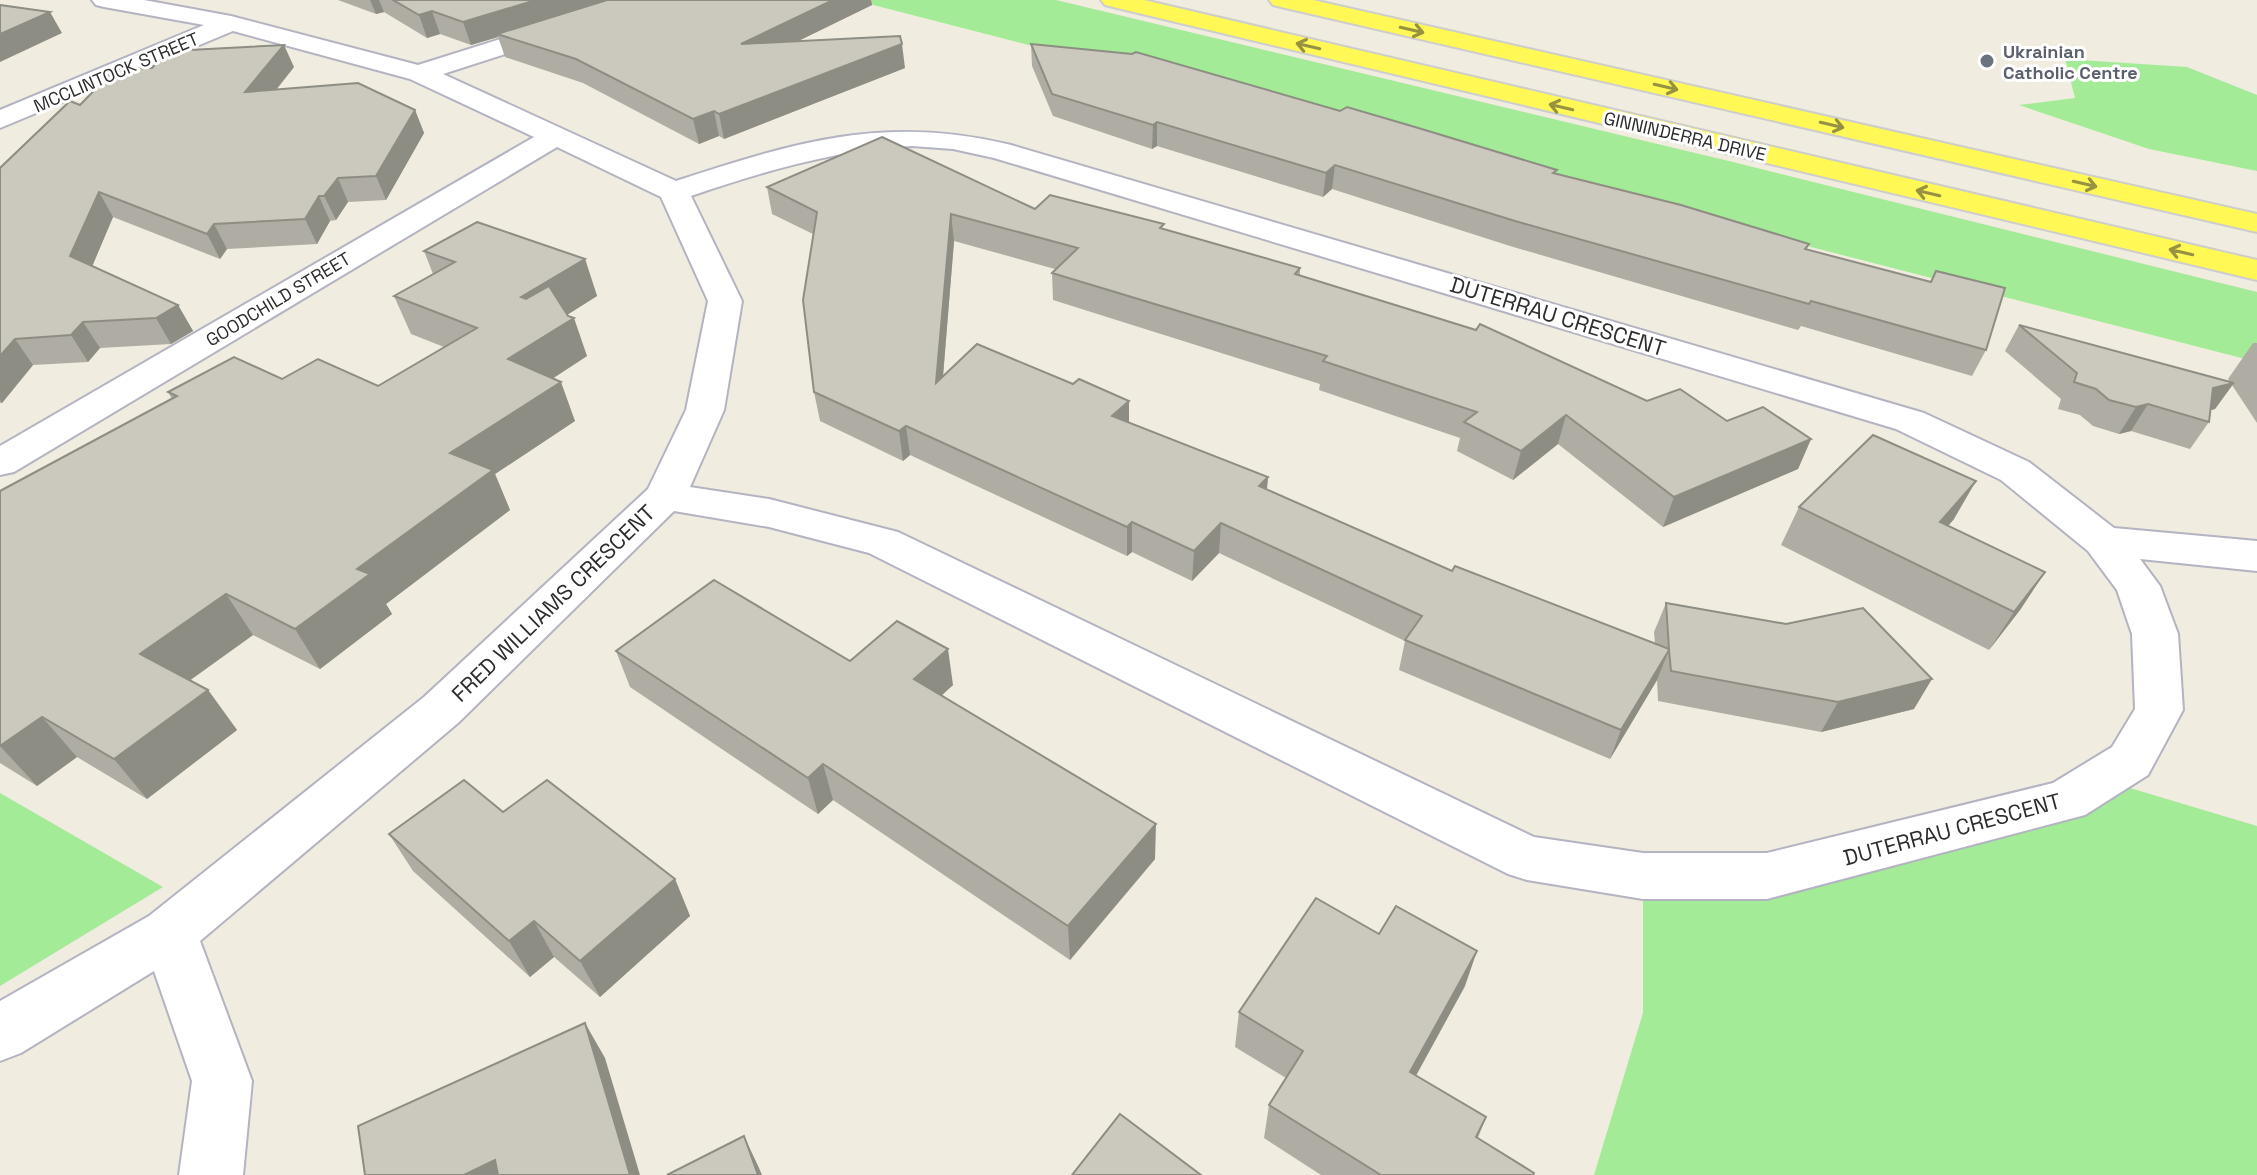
<svg xmlns="http://www.w3.org/2000/svg" width="2257" height="1175" viewBox="0 0 2257 1175" font-family="'Space Grotesk',sans-serif">
  <style>
    .green { fill: #a3eb97 }
    .lines { fill: none; stroke-linecap: round; stroke-linejoin: round }
    .street-casing { stroke: #b3b3c2; stroke-width: 4 }
    .primary-casing { stroke: #cdcdcd; stroke-width: 4 }
    .street { fill: #fff; fill-rule: evenodd }
    .primary { fill: #fff855; fill-rule: evenodd }
    .wall { fill: #afada3 }
    .shaded-wall { fill: #8e8d84 }
    .building { fill: #cbc9bd; stroke: #8e8d84; stroke-width: 2 }
    .oneway { stroke: #969241 }
    .worship-dot { fill: #6b7280; stroke: #fff; stroke-width: 3 }
    .labels { text-anchor: middle; dominant-baseline: central; stroke-width: 6; stroke-linejoin: round; paint-order: stroke }
    .far-worship-label { font-size: 18px; font-weight: bold; fill: #5b616d; stroke: #fff; text-anchor: start }
    .far-street-label { font-size: 18px; fill: #2d2d2d; stroke: #fff }
    .street-label { font-size: 22px; fill: #2d2d2d; stroke: #fff }
  </style>
  <rect width="100%" height="100%" fill="#f0ecdf"/>
  <g class="green">
    <path d="M854 0H1056L1737 163 2257 292V362Z"/>
    <path d="M2065 59 2187 67 2257 95V171L2149 149 2019 105 2075 98Z"/>
    <path d="M2100 779 2257 826V1175H1594L1643 1013V876H1767Z"/>
    <path d="M0 793 163 887 0 986Z"/>
  </g>
  <g class="lines">
    <g class="street-casing">
      <path id="street" d="M92 0H144L231 16 418 65 625 0H662L658 5 443 74 676 181C795 142 886 114 1011 145L1924 413 2029 462 2114 528 2257 541V571L2140 559 2160 586 2178 634 2183 710 2148 775 2085 815 1767 899H1643L1527 880 1508 874 869 553 769 527 674 511 458 723 200 941 252 1081 243 1175H179L192 1081 154 971 21 1053 0 1061V1001L149 916 424 697 648 489 686 410 708 301 661 197 557 147 14 472 0 475V446L534 137 410 79 233 31 0 128V110L204 25 104 7 96 5ZM912 146 953 149 994 158 1896 429 2001 480 2088 551 2117 590 2132 634 2135 709 2112 747 2053 783 1767 853H1643L1534 837 898 532 769 499 690 487 724 410 742 301 691 196C764 171 835 150 912 146Z"/>
    </g>
    <g class="primary-casing">
      <g id="primary">
        <path d="M1101 0H1144L2257 260V280L1113 7 1105 5Z"/>
        <path d="M1269 0H1313L2257 214V232L1281 7 1273 5Z"/>
      </g>
    </g>
    <use href="#street" class="street"/>
    <use href="#primary" class="primary"/>
  </g>
  <g class="wall">
    <path d="M338 0H871L872 5 798 41 905 68 724 139 719 136 699 144 583 83 505 57 498 37 471 45 440 34 427 38 384 12 376 14Z"/>
    <path d="M1031 44 1556 174 1809 244 1807 249 1986 350 1972 376 1801 326 1798 330 1510 246 1332 189 1323 197 1157 146 1152 149 1053 116 1032 66Z"/>
    <path d="M294 67 276 90 415 110 424 133 386 200 348 202 336 220 330 221 317 244 227 249 220 259 113 217 92 266 178 305 193 331 171 344 100 348 88 362 33 365 2 403H0V168L80 105 152 68Z"/>
    <path d="M767 187 1035 209 1164 229 1300 268V276L1647 401 1727 421 1811 439 1798 469 1663 527 1558 444 1513 480 1457 451 1460 438 1319 390 1320 384 1053 300 1052 273 1055 269 954 241 943 377 1129 423 1268 477 1267 489 1452 571 1655 644 1654 632 1666 603 1914 709 1821 732 1658 701 1657 680 1610 759 1399 670 1405 641 1219 553 1192 581 1132 552 1127 556 910 455 903 461 820 421 814 392 813 234 772 214Z"/>
    <path d="M424 251 585 259 597 296 567 315 587 356 553 378 575 421 495 474 510 510 386 604 392 614 320 669 253 635 190 680 208 690 237 730 147 799 77 757 37 786 0 763V491L172 399 168 392 282 379 378 386 444 347 411 334 394 296 433 274Z"/>
    <path d="M2019 325 2230 382 2228 379 2253 343H2257V423L2232 385 2215 409 2211 410 2209 422 2190 449 2131 431 2119 434 2093 426 2080 415 2058 409 2061 399 2005 351Z"/>
    <path d="M1799 507 1954 519 1948 526 2045 572 2020 610 1989 650 1781 545Z"/>
    <path d="M616 651 850 661 953 685 942 695 1155 859 1070 960 833 800 818 814 630 687Z"/>
    <path d="M503 812 675 879 690 916 600 997 554 957 530 977 413 871 389 834Z"/>
    <path d="M1465 986 1416 1076 1486 1117 1478 1138 1533 1175H1321L1264 1138 1269 1105 1286 1078 1235 1047 1239 1012Z"/>
  </g>
  <g class="shaded-wall">
    <path d="M370 0H379L384 12 376 14Z"/>
    <path d="M536 0H615L497 34 498 37 471 45 463 22Z"/>
    <path d="M833 0H871L872 5 745 67 741 44Z"/>
    <path d="M432 11 440 34 427 38 419 15Z"/>
    <path d="M50 12 62 33 0 62V34Z"/>
    <path d="M902 44 905 68 724 139 719 114Z"/>
    <path d="M284 45 294 67 256 115 245 92Z"/>
    <path d="M415 110 424 133 386 200 376 176Z"/>
    <path d="M714 111 719 136 699 144 693 119Z"/>
    <path d="M1157 122V146L1152 149 1153 125Z"/>
    <path d="M1335 165 1332 189 1323 197 1326 173Z"/>
    <path d="M338 178 348 202 336 220 324 196Z"/>
    <path d="M99 192 113 217 86 281 70 256Z"/>
    <path d="M319 196 330 221 317 244 305 219Z"/>
    <path d="M951 214 954 241 940 412 936 383Z"/>
    <path d="M214 224 227 249 220 259 207 234Z"/>
    <path d="M585 259 597 296 535 335 521 297Z"/>
    <path d="M178 305 193 331 171 344 156 318Z"/>
    <path d="M574 318 587 356 523 398 508 359Z"/>
    <path d="M83 322 100 348 88 362 71 335Z"/>
    <path d="M15 339 33 365 2 403 0 400V356Z"/>
    <path d="M561 382 575 421 495 474 510 510 386 604 392 614 320 669 295 629 357 569 450 453Z"/>
    <path d="M2234 383 2215 409 2195 414 2213 388Z"/>
    <path d="M1129 401V430L1112 416Z"/>
    <path d="M2148 404 2131 431 2119 434 2136 407Z"/>
    <path d="M1566 415 1558 444 1513 480 1521 451Z"/>
    <path d="M906 426 910 455 903 461 899 431Z"/>
    <path d="M1811 439 1798 469 1663 527 1674 497Z"/>
    <path d="M1268 477 1265 507 1259 486Z"/>
    <path d="M1976 481 1954 519 1918 560 1940 522Z"/>
    <path d="M1132 522V552L1127 556V527Z"/>
    <path d="M1221 523 1219 553 1192 581 1194 551Z"/>
    <path d="M2045 572 2020 610 1989 650 2014 612Z"/>
    <path d="M226 594 253 635 171 694 140 654Z"/>
    <path d="M948 649 953 685 920 715 914 679Z"/>
    <path d="M1669 650 1657 680 1610 759 1621 730Z"/>
    <path d="M1932 679 1914 709 1821 732 1838 702Z"/>
    <path d="M208 690 237 730 147 799 114 759Z"/>
    <path d="M42 717 77 757 37 786 0 746Z"/>
    <path d="M823 764 833 800 818 814 808 778Z"/>
    <path d="M1156 824 1155 859 1070 960 1068 926Z"/>
    <path d="M675 879 690 916 600 997 580 961Z"/>
    <path d="M534 921 554 957 530 977 509 941Z"/>
    <path d="M1477 951 1465 986 1399 1106 1410 1072Z"/>
    <path d="M585 1023 605 1058 640 1175H630Z"/>
    <path d="M744 1136 759 1168 762 1175H758Z"/>
    <path d="M495 1160 506 1175H464Z"/>
  </g>
  <g class="building">
    <path d="M393 0H536L463 22 432 11 419 15Z"/>
    <path d="M607 0H833L741 44 900 36 902 44 719 114 714 111 693 119 576 59 497 34Z"/>
    <path d="M0 5 50 12 0 34Z"/>
    <path d="M1031 44 1132 54 1136 52 1340 111 1347 107 1415 127 1557 170 1553 173 1681 205 1809 244 1805 249 1931 282 1936 271 2005 288 1986 350 1811 301 1809 304 1515 221 1335 165 1326 173 1157 122 1153 125 1052 94Z"/>
    <path d="M284 45 245 92 358 83 415 110 376 176 338 178 324 196H319L305 219 214 224 207 234 99 192 70 256 178 305 156 318 83 322 71 335 15 339 0 356V168L70 101 80 105 115 69 152 68 160 59 189 50Z"/>
    <path d="M882 137 1035 209 1050 195 1164 224 1160 228 1300 268 1295 274 1476 330 1480 324 1647 401 1680 389 1727 421 1763 407 1811 439 1674 497 1566 415 1521 451 1464 422 1477 412 1323 361 1327 356 1052 273 1078 248 951 214 936 383 977 344 1073 384 1079 379 1129 401 1112 416 1268 477 1259 486 1452 571 1455 566 1669 649 1666 603 1786 624 1863 608 1932 679 1838 702 1671 671 1669 650 1621 730 1405 640 1422 616 1221 523 1194 551 1132 522 1127 527 906 426 899 431 814 392 803 300 817 212 767 187Z"/>
    <path d="M477 222 585 259 521 297 526 299 549 286 568 316 574 318 508 359 561 382 450 453 493 470 357 569 370 574 295 629 226 594 140 654 208 690 114 759 42 717 0 746V491L177 396 168 392 234 357 282 379 318 359 378 386 477 328 394 296 455 262 424 251Z"/>
    <path d="M2019 325 2234 383 2213 388 2209 422 2148 404 2136 407 2109 400 2096 389 2074 382 2077 373Z"/>
    <path d="M1873 435 1976 481 1940 522 2045 572 2014 612 1799 507Z"/>
    <path d="M714 580 850 661 897 621 948 649 914 679 1156 824 1068 926 823 764 808 778 616 651Z"/>
    <path d="M464 780 503 812 547 780 675 879 580 961 534 921 509 941 389 834Z"/>
    <path d="M1316 898 1379 934 1396 906 1477 951 1410 1072 1486 1117 1476 1137 1534 1173 1533 1175H1381L1269 1105 1303 1051 1239 1012Z"/>
    <path d="M585 1023 630 1175H498L495 1160 464 1175H365L358 1126Z"/>
    <path d="M1120 1114 1201 1175H1072Z"/>
    <path d="M744 1136 758 1175H667Z"/>
  </g>
  <defs><path id="oneway-shaft" d="M-6 0H5M1.5-3L5.5 0L1.5 3" fill="none" stroke-width="1.6" stroke-linecap="round" stroke-linejoin="round" transform="scale(2)"/></defs>
  <g class="oneway">
    <use href="#oneway-shaft" transform="translate(1412 30) rotate(13)"/>
    <use href="#oneway-shaft" transform="translate(1308 46) rotate(-167)"/>
    <use href="#oneway-shaft" transform="translate(1666 87) rotate(13)"/>
    <use href="#oneway-shaft" transform="translate(1561 107) rotate(-167)"/>
    <use href="#oneway-shaft" transform="translate(1832 125) rotate(13)"/>
    <use href="#oneway-shaft" transform="translate(2085 184) rotate(13)"/>
    <use href="#oneway-shaft" transform="translate(1928 193) rotate(-167)"/>
    <use href="#oneway-shaft" transform="translate(2181 252) rotate(-167)"/>
  </g>
  <circle class="worship-dot" cx="1987" cy="61" r="8"/>
  <g class="labels">
    <g class="far-worship-label">
      <text x="2003" y="51">Ukrainian<tspan x="2003" dy="21">Catholic Centre</tspan></text>
    </g>
    <g class="far-street-label">
      <text transform="translate(116 72) rotate(-23)">MCCLINTOCK STREET</text>
      <text transform="translate(1685 136) rotate(13)">GINNINDERRA DRIVE</text>
      <text transform="translate(278 299) rotate(-31)">GOODCHILD STREET</text>
    </g>
    <g class="street-label">
      <text transform="translate(1558 316) rotate(17)">DUTERRAU CRESCENT</text>
      <text transform="translate(553 603) rotate(-44)">FRED WILLIAMS CRESCENT</text>
      <text transform="translate(1952 829) rotate(-15)">DUTERRAU CRESCENT</text>
    </g>
  </g>
</svg>
